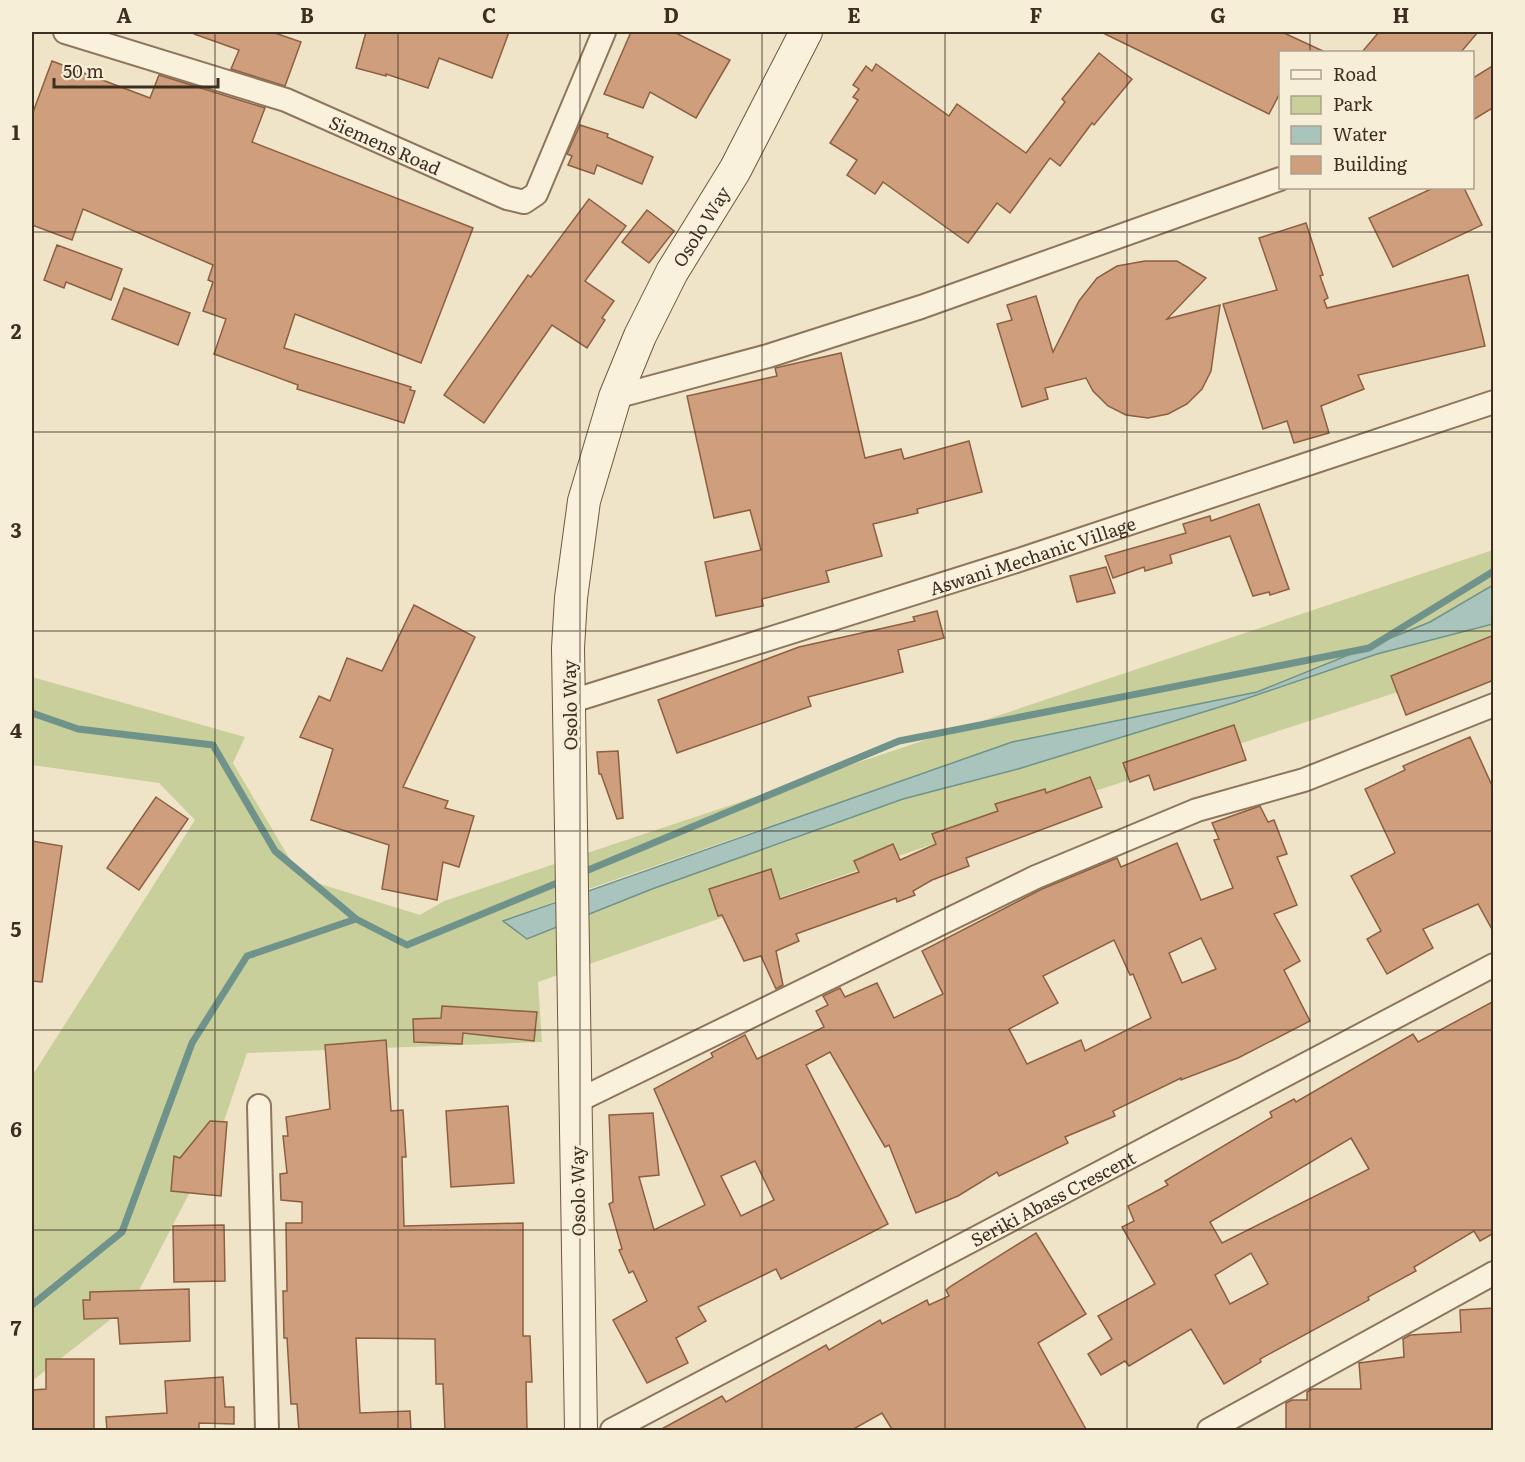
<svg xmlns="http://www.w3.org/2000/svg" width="1525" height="1462" viewBox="0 0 1525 1462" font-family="Literata,serif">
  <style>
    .green { fill: #c9cf9b }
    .water { fill: #a9c4bc; stroke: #6f938a; stroke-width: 1.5 }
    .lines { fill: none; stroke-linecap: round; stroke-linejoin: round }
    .stream { stroke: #6f938a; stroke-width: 7 }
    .building { fill: #cf9f7d; stroke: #8d5f41; stroke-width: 1.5; fill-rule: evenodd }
    .minor-casing { stroke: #8d765c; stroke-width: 26 }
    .secondary-casing { stroke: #6f573f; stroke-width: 34 }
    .minor { stroke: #faf1dc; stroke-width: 22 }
    .secondary { stroke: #faf1dc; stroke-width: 32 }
    .grid { fill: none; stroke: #3d2e20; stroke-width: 1.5; stroke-opacity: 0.55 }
    .labels { text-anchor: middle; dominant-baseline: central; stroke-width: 6; stroke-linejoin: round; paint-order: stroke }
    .street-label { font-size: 18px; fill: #3d2e20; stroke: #f7eed8 }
    .neatline { fill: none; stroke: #3d2e20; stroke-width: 2 }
    .grid-label { font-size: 20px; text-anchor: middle; font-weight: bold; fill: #3d2e20 }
  </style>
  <rect width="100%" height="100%" fill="#f0e4c8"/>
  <path class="green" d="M1493 550V585L1430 622 1257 692 1012 742 577 893 504 921 527 939 652 889 903 799 1018 769 1236 702 1377 654 1493 624V661L936 843 538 982 542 1042 247 1053 219 1136 133 1302 32 1381V1076L195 820 159 783 32 765V677L245 737 233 763 301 878 420 915 444 901Z"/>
  <path class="water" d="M1493 585V624L1377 654 1236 702 1018 769 903 799 652 889 527 939 503 921 1012 742 1257 692 1430 622Z"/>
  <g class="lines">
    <g class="stream">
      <path d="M32 713 78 729 213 745 275 851 356 919 407 945 562 881"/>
      <path d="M581 873 899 741 1369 648 1494 571"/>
      <path d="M32 1305 122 1232 192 1043 247 956 356 919"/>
    </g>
  </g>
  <g class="building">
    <path d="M194 32H272L301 42 285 86 231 69 239 50 194 34Z"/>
    <path d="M366 32H509L492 78 439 58 428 88 386 74V76L356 68Z"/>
    <path d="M631 32H674L730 60 696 118 650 92 643 108 604 94Z"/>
    <path d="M1101 32H1282L1325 52H1281V91L1269 114Z"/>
    <path d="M1379 32H1478L1461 52H1362Z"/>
    <path d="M1099 53 1132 79 1094 125 1092 123 1060 166 1050 158 1010 213 997 203 968 243 883 182 875 194 847 175 857 160 830 143 858 100 853 97 859 89 853 85 866 66 872 71 876 64 949 116 957 104 1026 153 1065 102 1062 99Z"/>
    <path d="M52 61 150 98 159 75 265 108 252 142 473 228 421 363 295 314 284 348 411 387 410 390 415 391 404 423 297 389 298 385 214 354 226 319 203 311 213 282 208 280 213 265 83 209 72 240 32 225V115Z"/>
    <path d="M1494 65V107L1473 120V78Z"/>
    <path d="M580 125 608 134 607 137 653 157 642 184 597 165 594 174 568 165 572 156 567 154Z"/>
    <path d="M1433 188H1464L1482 225 1393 267 1369 218Z"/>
    <path d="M589 199 626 226 585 281 614 301 602 318 605 320 587 348 552 325 484 423 444 395 528 275 531 277Z"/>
    <path d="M647 210 674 231 649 263 622 242Z"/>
    <path d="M1306 223 1323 275 1320 276 1328 298 1324 300 1327 308 1468 275 1485 346 1358 375 1364 389 1321 406 1329 433 1294 443 1287 421 1263 429 1223 304 1277 290 1259 238Z"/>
    <path d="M57 245 122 269 111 300 66 282 64 288 44 280Z"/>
    <path d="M1145 261H1177L1206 278 1167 319 1220 305 1211 371 1202 389 1187 404 1168 414 1148 418 1126 415 1108 406 1093 391 1086 378 1045 388 1048 399 1022 407 997 324 1012 320 1007 305 1036 296 1053 352 1079 301 1097 278 1117 266Z"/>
    <path d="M124 288 190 313 178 345 112 319Z"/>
    <path d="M841 353 865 458 901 449 904 459 969 441 982 492 917 509 918 513 873 524 882 556 826 571 829 582 762 599 763 606 716 616 705 562 761 550 750 510 714 518 687 396 777 376 775 368Z"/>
    <path d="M1259 504 1289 589 1270 595 1269 592 1253 596 1230 536 1170 555 1172 563 1145 571 1144 567 1113 578 1105 556 1186 533 1183 524 1210 516 1211 521Z"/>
    <path d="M1106 567 1115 593 1077 602 1070 576Z"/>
    <path d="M414 605 475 637 403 787 448 801 445 808 474 816 459 867 443 862 437 900 382 889 389 845 311 820 333 749 300 737 319 696 330 701 347 658 382 671Z"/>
    <path d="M937 611 944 638 898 650 903 672 808 697 811 706 677 753 658 700 799 647 915 621 913 617Z"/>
    <path d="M1494 635V680L1406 715 1391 676Z"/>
    <path d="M1234 725 1246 760 1154 790 1149 775 1130 782 1123 763Z"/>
    <path d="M1470 737 1494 790V933L1478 904 1423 929 1433 948 1387 974 1367 939 1381 931 1351 876 1395 853 1365 789 1405 770 1403 766Z"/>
    <path d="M618 751 623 818 617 819 601 774H599L597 752Z"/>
    <path d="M1090 777 1102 807 966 858 969 866 932 880 913 891 915 895 897 902 896 898 796 934 799 941 776 951 783 985 776 989 761 956 744 961 722 915 718 916 709 889 771 869 780 899 859 872 854 861 893 844 900 860 936 844 932 834 998 811 995 804 1045 789 1046 793Z"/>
    <path d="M156 797 188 819 139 890 107 868Z"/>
    <path d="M1260 806 1268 822 1274 820 1287 854 1277 857 1297 905 1274 914 1300 961 1284 970 1310 1021 1238 1058 1181 1080V1078L1113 1111 1115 1116 1065 1137 1068 1143 999 1176 997 1172 958 1196 916 1213 889 1145 885 1147 830 1052 806 1065 888 1224 781 1279 776 1269 698 1307 706 1321 676 1338 688 1363 647 1383 613 1320 647 1301 633 1271 629 1273 619 1250 622 1249 609 1204 613 1202 609 1115 653 1113 659 1175 639 1177 654 1230 705 1205 654 1089 713 1057 711 1053 745 1035 757 1059 824 1027 816 1011 828 1005 823 996 840 988 845 997 877 983 894 1018 943 994 922 951 1042 889 1117 858 1121 867 1177 843 1201 900 1233 888 1214 840 1219 839 1212 823ZM1201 938 1216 969 1182 983 1169 953ZM1114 940 1130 975 1133 974 1151 1018 1085 1051 1081 1040 1027 1064 1009 1029 1058 1003 1043 976ZM755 1161 774 1200 741 1216 721 1176Z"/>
    <path d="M32 841 62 846 42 982 32 981Z"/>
    <path d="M1494 1001V1233L1480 1241 1474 1231 1414 1267 1416 1271 1368 1297 1369 1300 1260 1359 1261 1362 1224 1384 1191 1329 1129 1366 1125 1361 1101 1375 1088 1354 1112 1339 1098 1316 1155 1284 1122 1227 1134 1221 1128 1206 1168 1185 1165 1181 1272 1117 1270 1112 1294 1099 1296 1102 1413 1034 1418 1042ZM1351 1138 1369 1169 1222 1243 1210 1222ZM1251 1253 1268 1284 1230 1304 1215 1275Z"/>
    <path d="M442 1006 537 1012 534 1041 463 1033 462 1044 414 1042 413 1019 441 1018Z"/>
    <path d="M386 1040 391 1111 403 1110 406 1157H402L404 1226 523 1223V1336H530L532 1382H526L527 1431H445L443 1384H436L435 1339 356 1338 360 1413 410 1411 411 1431H299L297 1404H291L287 1338H284L283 1291H287L286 1223H302V1202L281 1200 280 1174 287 1173 283 1136H288L286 1117 330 1109 325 1045Z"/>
    <path d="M508 1106 514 1183 451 1187 446 1111Z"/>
    <path d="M210 1121 227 1122 221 1196 171 1191 174 1156 180 1158Z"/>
    <path d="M224 1225 225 1281 174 1282 173 1226Z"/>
    <path d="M1036 1233 1086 1314 1038 1343 1087 1431H893L882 1413 850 1431H658L722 1396 726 1402 826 1345 829 1350 880 1320 882 1324 927 1300 929 1305 949 1296 946 1290 951 1286Z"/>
    <path d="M189 1289 190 1341 120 1344 118 1318 84 1319 83 1300H90V1292Z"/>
    <path d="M1494 1308V1431H1286V1403L1292 1400H1307V1392L1312 1389H1361L1359 1363 1404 1357 1403 1339 1410 1335 1461 1332 1460 1310Z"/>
    <path d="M46 1359H94V1431H32V1390L46 1389Z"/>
    <path d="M223 1377 225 1407H234V1424L199 1423V1431H107L106 1417 167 1413 165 1381Z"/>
  </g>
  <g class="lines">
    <g class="minor-casing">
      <g id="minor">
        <path id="s1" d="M65 32 286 100 507 198 524 202 536 194 604 32"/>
        <path d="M615 397 768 356 921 307 1280 179"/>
        <path id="s2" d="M569 702 1016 561 1494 402"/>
        <path d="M575 1102 1036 877 1197 810 1304 780 1494 705"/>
        <path d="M259 1106 267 1430"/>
        <path id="s3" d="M612 1430 1494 965"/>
        <path d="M1209 1430 1494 1273"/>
      </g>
    </g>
    <g class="secondary-casing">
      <g id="secondary">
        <path id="s4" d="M581 1430 568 648 571 598 584 501 615 397 640 336 672 272 735 170 806 32"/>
      </g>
    </g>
    <use href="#minor" class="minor"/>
    <use href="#secondary" class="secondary"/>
  </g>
  <path class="grid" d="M215 32V1430M398 32V1430M580 32V1430M762 32V1430M945 32V1430M1127 32V1430M1310 32V52M1310 188V1430M32 232H1494M32 432H1494M32 631H1494M32 831H1494M32 1030H1494M32 1230H1494"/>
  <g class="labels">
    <g class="street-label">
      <text stroke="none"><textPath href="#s1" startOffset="340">Siemens Road</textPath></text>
      <text stroke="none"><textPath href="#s4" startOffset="1230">Osolo Way</textPath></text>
      <text stroke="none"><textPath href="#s2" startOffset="486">Aswani Mechanic Village</textPath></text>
      <text transform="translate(569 705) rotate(-91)">Osolo Way</text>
      <text transform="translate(577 1191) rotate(-91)">Osolo Way</text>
      <text stroke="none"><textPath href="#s3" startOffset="498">Seriki Abass Crescent</textPath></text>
    </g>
  </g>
  <rect width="1525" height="1462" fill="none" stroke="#f7eed8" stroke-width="66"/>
  <rect x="1279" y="51" width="195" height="138" fill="#f7eed8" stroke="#ada18e" stroke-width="1.5"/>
  <rect x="1291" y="70" width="30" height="9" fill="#faf1dc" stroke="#ada18e" stroke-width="1.5"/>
  <text x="1333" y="81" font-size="18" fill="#3d2e20">Road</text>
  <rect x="1291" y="96" width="30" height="18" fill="#c9cf9b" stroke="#ada18e" stroke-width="1.5"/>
  <text x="1333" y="111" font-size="18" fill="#3d2e20">Park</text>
  <rect x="1291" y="126" width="30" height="18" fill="#a9c4bc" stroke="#ada18e" stroke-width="1.5"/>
  <text x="1333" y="141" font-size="18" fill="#3d2e20">Water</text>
  <rect x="1291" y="156" width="30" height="18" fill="#cf9f7d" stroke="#ada18e" stroke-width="1.5"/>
  <text x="1333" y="171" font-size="18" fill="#3d2e20">Building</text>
  <path d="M54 78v9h164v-9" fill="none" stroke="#3d2e20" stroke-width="3"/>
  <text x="63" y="78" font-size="18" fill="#3d2e20" stroke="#f7eed8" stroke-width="4.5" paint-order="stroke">50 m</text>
  <rect x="33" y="33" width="1459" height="1396" class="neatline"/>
  <g class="grid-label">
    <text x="124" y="23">A</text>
    <text x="307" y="23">B</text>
    <text x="489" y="23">C</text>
    <text x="671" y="23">D</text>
    <text x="854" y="23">E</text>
    <text x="1036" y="23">F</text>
    <text x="1218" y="23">G</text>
    <text x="1401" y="23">H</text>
    <text x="16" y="140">1</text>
    <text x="16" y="339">2</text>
    <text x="16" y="538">3</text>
    <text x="16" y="738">4</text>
    <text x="16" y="937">5</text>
    <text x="16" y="1137">6</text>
    <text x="16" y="1336">7</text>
  </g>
</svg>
